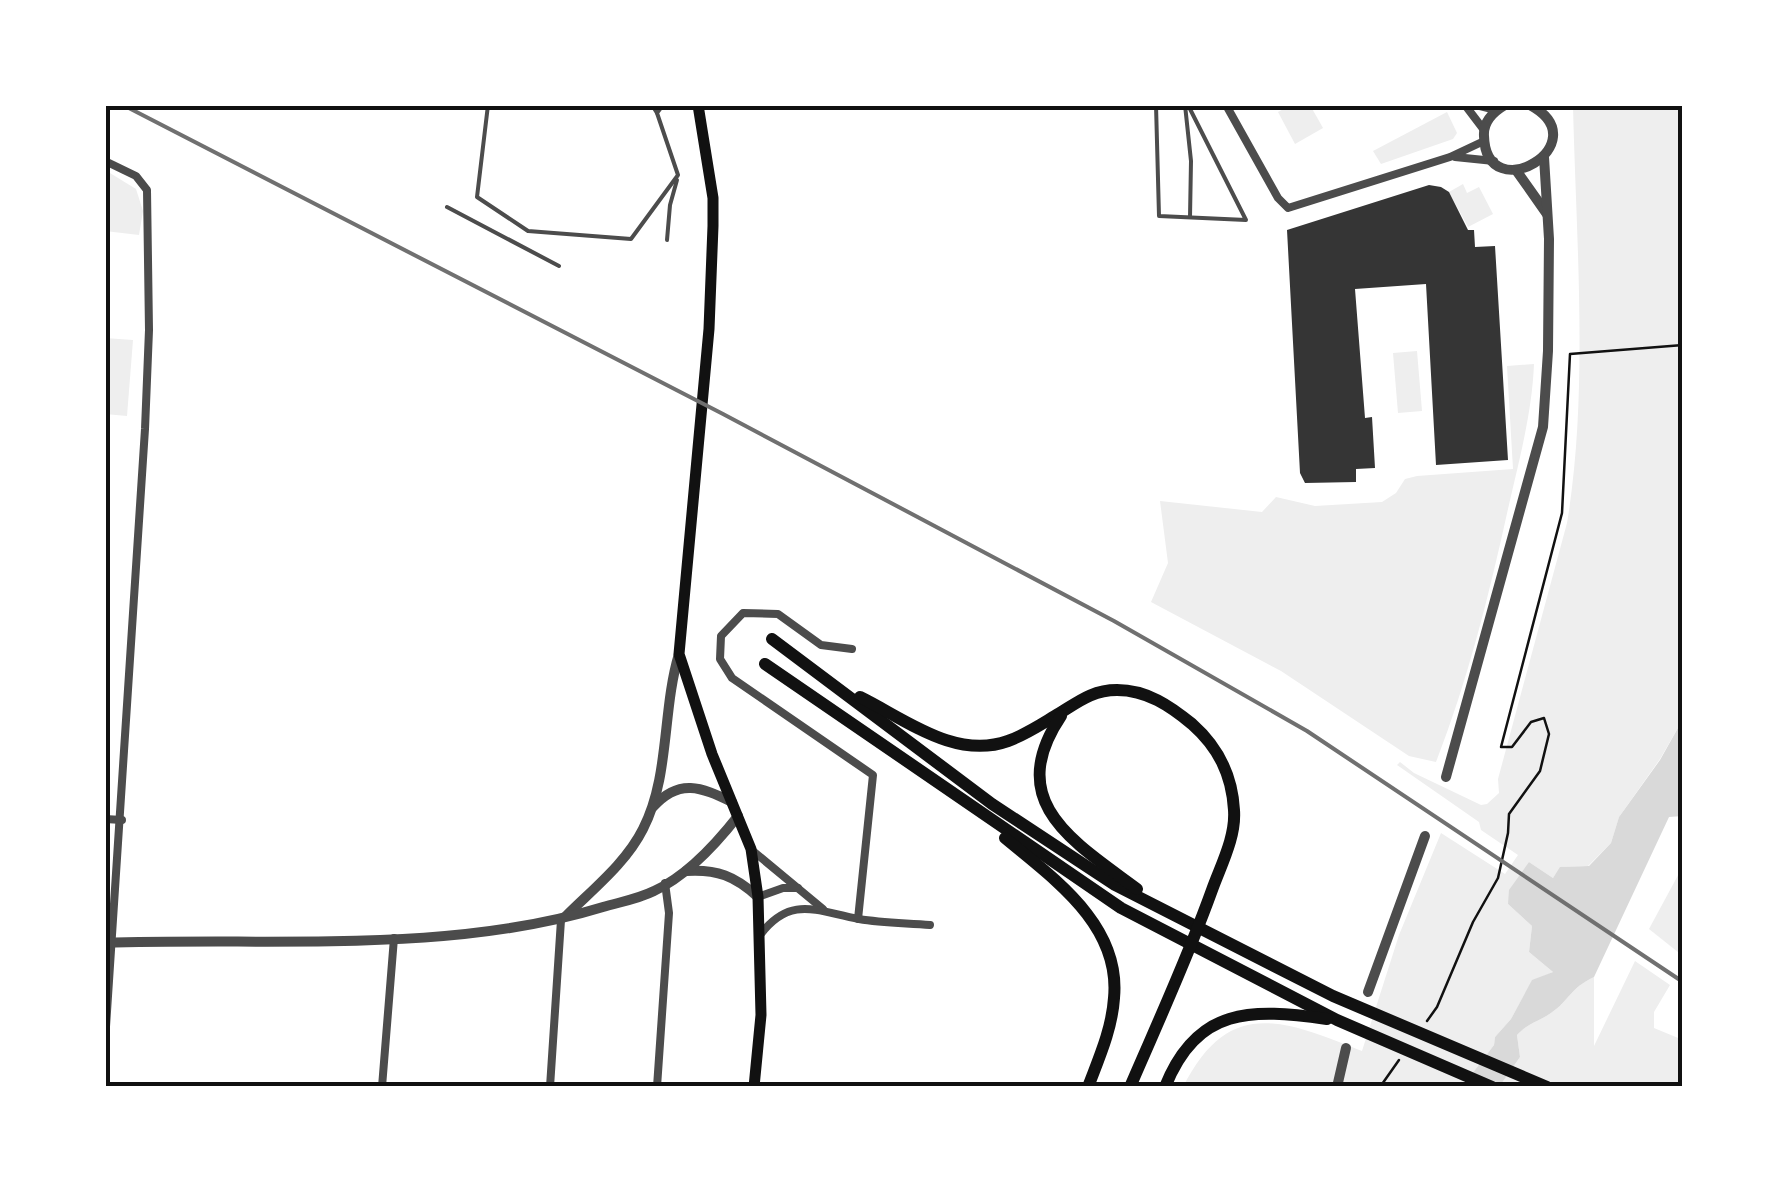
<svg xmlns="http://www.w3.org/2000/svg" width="1788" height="1192" viewBox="0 0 1788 1192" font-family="'Noto Sans',sans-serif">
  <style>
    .green { fill: #eee }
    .water { fill: #d9d9d9 }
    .building { fill: #353535 }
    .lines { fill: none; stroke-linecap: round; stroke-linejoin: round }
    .path { stroke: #111; stroke-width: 2.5 }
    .service { stroke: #4c4c4c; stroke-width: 4 }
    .minor { stroke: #4c4c4c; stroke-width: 8 }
    .tertiary { stroke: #4c4c4c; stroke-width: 10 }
    .secondary { stroke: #111; stroke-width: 11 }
    .trunk { stroke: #111; stroke-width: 12 }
    .rail { stroke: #707070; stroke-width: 4 }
    .neatline { fill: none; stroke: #111; stroke-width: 4 }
  </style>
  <rect width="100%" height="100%" fill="#fff"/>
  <g class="green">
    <path d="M1291 105H1310L1323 128 1295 144 1278 112Z"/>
    <path d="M1573 105H1683V719L1660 759 1619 817 1611 843 1588 866 1561 867 1553 878 1529 862 1508 904 1532 926 1529 952 1553 972 1532 981 1511 1019 1495 1037 1494 1045 1462 1087H1183C1229 996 1283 1020 1362 1051L1399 935 1441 833 1505 874 1518 855 1481 830 1479 822 1397 765 1400 762 1414 773 1481 805 1487 804 1499 793 1498 779 1567 523C1589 393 1576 238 1573 105Z"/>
    <path d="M1447 112 1457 133 1453 139 1381 164 1373 151Z"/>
    <path d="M105 170 136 189 143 211 139 235 105 231Z"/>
    <path d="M1463 184 1467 193 1479 187 1493 214 1468 227 1449 192Z"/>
    <path d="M105 338 133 340 127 416 105 414Z"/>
    <path d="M1417 351 1422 411 1398 413 1393 353Z"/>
    <path d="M1534 364C1532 414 1519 460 1508 509 1489 595 1468 680 1436 762L1409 756 1281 671 1151 602 1168 563 1160 501 1262 512 1276 497 1315 506 1382 502 1396 493 1405 479 1417 476 1513 469 1507 366Z"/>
    <path d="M1683 866V956L1649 929Z"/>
    <path d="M1635 961 1670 985 1654 1012V1028L1683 1040V1087H1499L1520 1057 1517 1035C1528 1023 1538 1022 1551 1013 1570 1000 1569 989 1594 977V1046Z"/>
  </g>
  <path class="water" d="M1683 719V816L1669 817 1594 977C1569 989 1570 1000 1551 1013 1538 1022 1528 1023 1517 1035L1520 1057 1499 1087H1462L1494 1045 1495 1037 1511 1019 1532 980 1553 972 1529 952 1532 926 1508 904 1509 890 1529 862 1553 878 1560 867 1589 866 1611 843 1619 817 1660 760Z"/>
  <path class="building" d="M1429 185 1441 187 1449 192 1468 230H1474L1475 247 1495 246 1508 460 1436 465 1426 284 1355 289 1365 418 1372 417 1375 468 1356 469V482L1305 483 1300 473 1287 230Z"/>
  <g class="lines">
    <g class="path">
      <path d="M1427 1021 1437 1007 1473 922 1498 878 1508 833 1509 814 1540 771 1549 734 1544 718 1531 722 1512 747H1501L1562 513 1570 354 1683 345"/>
      <path d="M1380 1087 1399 1060"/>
    </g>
    <g class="service">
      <path d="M488 105 477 197 528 231 631 239 678 175 657 113 663 105"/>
      <path d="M652 105 657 113"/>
      <path d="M1156 105 1159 216 1246 220 1188 105"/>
      <path d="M1185 105 1191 161 1190 217"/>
      <path d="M447 207 559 266"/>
      <path d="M667 240 670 205 677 180"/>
    </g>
    <g class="minor">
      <path d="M1226 105 1278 198 1288 208 1450 157 1484 141"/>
      <path d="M1465 105 1484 130"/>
      <path d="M1476 105 1496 110"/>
      <path d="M1455 157 1494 161"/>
      <path d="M105 161 136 176 147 190 149 330 145 429 105 1042"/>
      <path d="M852 649 821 645 778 614 743 613 721 636 720 659 732 678 873 775 858 919"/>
      <path d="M105 819 122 820"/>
      <path d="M753 851 823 909"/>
      <path d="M758 897 783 888H798"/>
      <path d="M760 935C791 894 818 912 859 919 882 923 907 923 930 925"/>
      <path d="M382 1087 394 938"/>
      <path d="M550 1087 561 920"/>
      <path d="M657 1087 669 913 665 883"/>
    </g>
    <g class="tertiary">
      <path d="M1505 105C1493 112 1483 122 1484 136 1486 211 1601 143 1530 105"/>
      <path d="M1516 170 1547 214"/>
      <path d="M1446 777 1543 427 1548 351 1549 239 1544 157"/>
      <path d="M653 807C679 778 701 787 732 802"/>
      <path d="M686 871C717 869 735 876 758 897"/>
      <path d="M566 916C593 889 626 863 643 829 670 777 662 710 679 654"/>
      <path d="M105 943C268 937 447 955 603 907 620 902 638 899 654 891 687 876 716 844 738 816"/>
      <path d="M1368 992 1425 836"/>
      <path d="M1337 1087 1346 1048"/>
    </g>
    <path class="secondary" d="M698 105 713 198V226L709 329 679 654 712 754 751 849 758 897 761 1015 754 1087"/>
    <g class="trunk">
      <path d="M772 639 992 804 1115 885 1333 996 1547 1087"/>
      <path d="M765 664 1121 908 1337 1020 1492 1087"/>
      <path d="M860 697C905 719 955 760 1008 741 1025 735 1040 725 1055 716 1077 703 1091 690 1117 690 1147 690 1170 706 1192 724 1218 747 1232 774 1234 810 1236 837 1221 865 1212 890 1188 957 1158 1022 1130 1087"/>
      <path d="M1061 716C1003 802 1074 842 1137 889"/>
      <path d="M1005 838C1054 879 1121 925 1114 998 1112 1029 1099 1058 1088 1087"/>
      <path d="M1165 1087C1197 1007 1251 1008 1327 1019"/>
    </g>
    <path class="rail" d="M123 105 723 414 1114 621 1307 731 1683 982"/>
  </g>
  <rect width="1788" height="1192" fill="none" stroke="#ffffff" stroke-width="215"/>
  <rect x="108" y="108" width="1572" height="976" class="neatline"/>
</svg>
